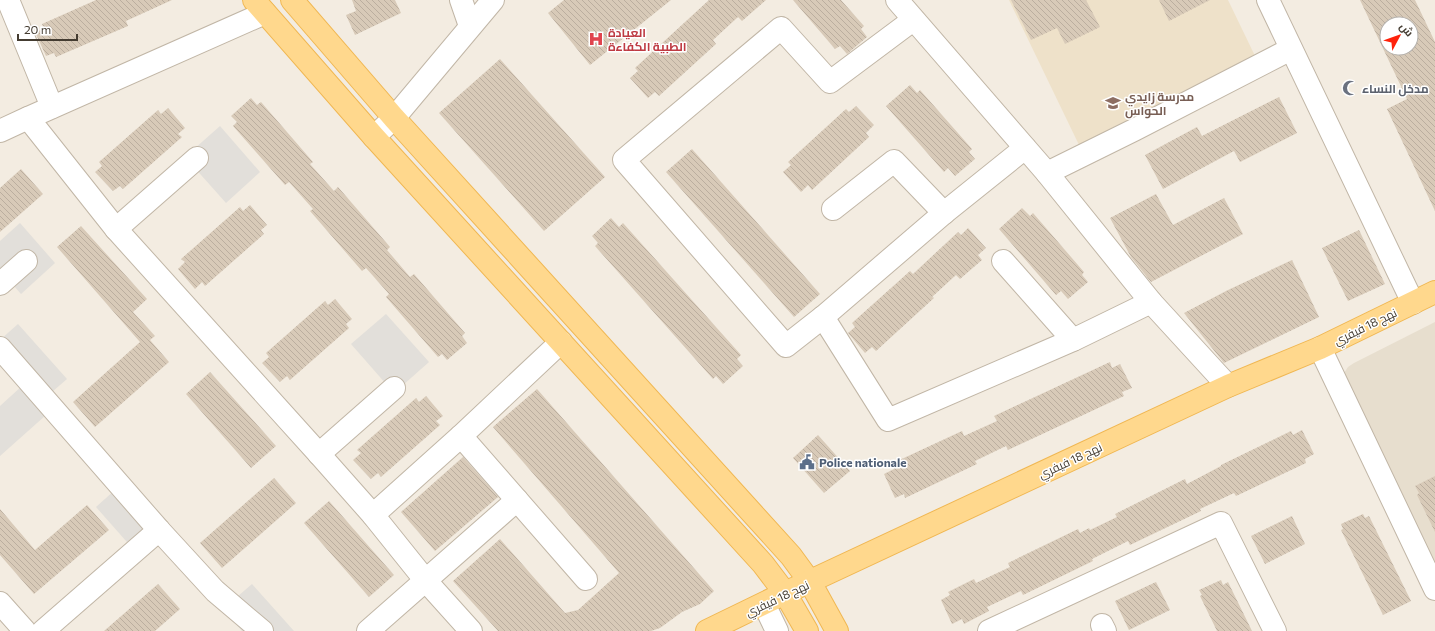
<svg xmlns="http://www.w3.org/2000/svg" width="1435" height="631" viewBox="0 0 1435 631" font-family="Commissioner,Cairo,sans-serif">
  <style>
    .residential { fill: #e7dece }
    .education { fill: #eee1c9 }
    .parking { fill: #e2dfda }
    .building { fill: url(#building-back-hatch); fill-rule: evenodd }
    .lines { fill: none; stroke-linecap: round; stroke-linejoin: round }
    .minor-casing { stroke: #c1b6a6; stroke-width: 24 }
    .major-casing { stroke: #f0b752; stroke-width: 24 }
    .minor { stroke: #fff; stroke-width: 22 }
    .major { stroke: #ffd88d; stroke-width: 22 }
    .labels { text-anchor: middle; dominant-baseline: central; stroke-width: 3; stroke-linejoin: round; paint-order: stroke }
    .health-label { font-size: 12px; font-weight: bold; fill: #be3a42; stroke: #fff; text-anchor: start }
    .worship-label { font-size: 12px; font-weight: bold; fill: #5b616d; stroke: #fff; text-anchor: start }
    .education-label { font-size: 12px; font-weight: bold; fill: #785e54; stroke: #fff; text-anchor: start }
    .street-label { font-size: 12px; fill: #443c31; stroke: #fff }
    .service-label { font-size: 12px; font-weight: bold; fill: #4e5e75; stroke: #fff; text-anchor: start }
  </style>
  <defs>
    <pattern id="building-back-hatch" width="6" height="6" patternUnits="userSpaceOnUse"><rect width="6" height="6" fill="#d8cab8"/><path d="M-1 5l2 2M0 0l6 6M5-1l2 2" fill="none" stroke="#bbae9f"/></pattern>
  </defs>
  <rect width="100%" height="100%" fill="#f3ece1"/>
  <path class="residential" d="M1435 322V593L1344 380V373L1348 367 1354 363Z"/>
  <path class="education" d="M1009 0H1228L1256 58 1080 147Z"/>
  <g class="parking">
    <path d="M220 126 260 172 226 203 185 157Z"/>
    <path d="M20 223 55 263 21 294 0 270V241Z"/>
    <path d="M386 314 429 362 394 393 351 344Z"/>
    <path d="M18 324 67 379 38 404 46 415 0 456V406L22 386 0 340Z"/>
    <path d="M125 481 163 524 134 550 96 507Z"/>
    <path d="M252 584 294 631H242L223 609Z"/>
  </g>
  <g class="building">
    <path d="M96 0H172L126 21 128 26 56 57 54 53 46 56 35 32 44 29 42 24Z"/>
    <path d="M352 0H395L401 13 355 35 346 15 356 11Z"/>
    <path d="M564 0H671L590 65 548 13Z"/>
    <path d="M709 0H766L742 21 738 17 713 40 716 44 659 96 655 92 648 98 630 78 638 71 635 68Z"/>
    <path d="M793 0H841L864 26 861 29 867 37 847 54 840 46 835 49Z"/>
    <path d="M1011 0H1086L1100 27 1065 44 1057 28 1031 40Z"/>
    <path d="M1159 0H1210L1169 21Z"/>
    <path d="M1360 0H1415L1435 42V211L1387 109 1407 99ZM1387 24H1411V48H1387Z"/>
    <path d="M500 59 605 177 544 231 439 113Z"/>
    <path d="M910 85 917 93 920 90 972 149 969 152 975 159 955 176 948 168 944 172 886 106Z"/>
    <path d="M1279 97 1297 133 1240 162 1234 151 1163 189 1145 155 1197 127 1202 136Z"/>
    <path d="M251 98 257 105 261 102 313 162 310 164 334 191 338 187 390 247 387 250 410 277 414 274 465 333 462 336 467 343 447 360 442 354 438 357 386 297 389 294 366 268 362 271 310 211 313 209 289 182 285 185 233 126 237 122 231 116Z"/>
    <path d="M856 106 874 125 866 133 869 137 812 190 808 185 801 192 783 172 791 165 788 162 846 109 849 112Z"/>
    <path d="M168 108 185 128 178 134 182 137 123 189 120 186 113 191 95 172 102 166 99 162 158 110 161 114Z"/>
    <path d="M692 149 820 294 794 317 666 172Z"/>
    <path d="M21 169 43 194 0 232V188Z"/>
    <path d="M1156 194 1173 225 1224 198 1243 234 1151 282 1131 257 1110 218Z"/>
    <path d="M250 205 267 225 261 230 264 234 205 286 202 282 195 289 178 269 185 262 181 259 240 207 243 211Z"/>
    <path d="M1022 208 1030 216 1033 213 1084 272 1082 275 1088 282 1068 299 1061 291 1056 295 999 229Z"/>
    <path d="M611 218 619 227 623 223 741 355 737 359 743 366 723 384 716 376 713 379 595 246 598 243 592 236Z"/>
    <path d="M81 226 147 299 133 312 155 336 150 340 169 362 95 427 73 402 140 342 57 247Z"/>
    <path d="M968 228 986 248 978 255 982 260 960 279 956 275 932 297 934 298 876 351 872 347 865 353 848 333 855 327 852 323 910 271 913 274 958 232 961 235Z"/>
    <path d="M1359 230 1385 284 1348 301 1322 248Z"/>
    <path d="M1292 260 1319 317 1224 363 1184 313 1228 290Z"/>
    <path d="M335 299 352 319 346 324 349 328 290 380 287 376 280 382 262 363 269 357 266 353 325 301 328 305Z"/>
    <path d="M1110 362 1112 368 1120 364 1132 388 1122 392 1124 396 1008 450 1006 446 975 461 977 464 905 498 904 494 895 498 884 474 894 469 891 464 962 431 964 436 997 421 994 416Z"/>
    <path d="M210 372 276 446 251 468 186 394Z"/>
    <path d="M537 389 714 591 700 604 682 612 660 628 651 631H498L453 581 500 539 565 613 578 610 619 573 493 427Z"/>
    <path d="M426 396 443 416 436 421 440 425 381 477 378 473 371 479 353 460 361 453 357 450 416 398 419 402Z"/>
    <path d="M1302 430 1314 454 1305 459 1306 463 1236 496 1234 493 1200 509 1201 511 1130 545 1128 541 1092 559 1093 561 1023 595 1021 591 987 607 989 611 964 624 962 619 952 624 941 600 950 595 948 592 974 579 976 583 1010 567 1008 563 1078 529 1080 533 1089 528 1090 530 1117 517 1115 514 1185 479 1187 484 1221 466V465L1291 431 1293 435Z"/>
    <path d="M818 435 850 471 824 493 793 458Z"/>
    <path d="M463 457 498 497 435 551 401 512Z"/>
    <path d="M1435 476V532L1417 495 1419 493 1415 486Z"/>
    <path d="M274 478 296 503 222 568 200 543Z"/>
    <path d="M329 501 394 575 369 597 304 523Z"/>
    <path d="M87 505 109 530 34 594 0 555V509L35 550Z"/>
    <path d="M1363 514 1365 518 1369 516 1411 601 1383 615 1341 530 1343 529 1341 524Z"/>
    <path d="M1292 516 1305 544 1265 564 1251 536Z"/>
    <path d="M1221 580 1223 585 1228 582 1252 631H1217L1200 596 1202 595 1199 590Z"/>
    <path d="M1156 582 1170 610 1129 630 1115 601Z"/>
    <path d="M158 584 180 609 155 631H104Z"/>
  </g>
  <g class="lines">
    <g class="minor-casing">
      <g id="minor">
        <path d="M8 0 52 107"/>
        <path d="M461 0 470 26"/>
        <path d="M897 0 1047 173 1151 302 1228 386"/>
        <path d="M1268 0 1413 303"/>
        <path d="M265 13 28 118 116 229 319 454 373 515 426 581 471 631"/>
        <path d="M913 20 830 82 781 28 624 160 786 346 823 317 944 213 1025 148"/>
        <path d="M0 131 28 118"/>
        <path d="M374 137 394 118 493 0"/>
        <path d="M1047 173 1134 130 1291 49"/>
        <path d="M833 209 894 161 944 213"/>
        <path d="M116 229 197 158"/>
        <path d="M1003 261 1073 340"/>
        <path d="M0 284 26 261"/>
        <path d="M823 317 888 420 1073 340 1151 302"/>
        <path d="M0 348 159 530 215 591 262 631"/>
        <path d="M1320 348 1435 589"/>
        <path d="M461 436 586 579"/>
        <path d="M319 454 394 388"/>
        <path d="M373 515 461 436 561 342"/>
        <path d="M0 603 25 631"/>
        <path d="M764 604 777 631"/>
        <path d="M1102 625 1105 631"/>
        <path d="M43 631 159 530"/>
        <path d="M368 631 517 500"/>
        <path d="M989 631 1221 523 1275 631"/>
      </g>
    </g>
    <g class="major-casing">
      <g id="major">
        <path d="M254 0 374 137 763 564 785 593 807 631"/>
        <path d="M292 0 394 118 791 556 810 582 837 631"/>
        <path d="M707 631 785 593 1228 386 1320 348 1435 292"/>
      </g>
    </g>
    <use href="#minor" class="minor"/>
    <use href="#major" class="major"/>
  </g>
  <defs>
    <g id="hospital-bare" transform="scale(1.2)"><path d="M-5-5h3v3.5h4V-5h3V5h-3V1.5h-4V5h-3Z" fill="#e0444e" stroke="#fff" stroke-width="2.5" paint-order="stroke"/></g>
    <g id="mosque-bare" transform="scale(1.2)"><path d="M3.5-4.9A6 6 0 1 0 3.5 4.9A5 5 0 1 1 3.5-4.9Z" fill="#6b7280" stroke="#fff" stroke-width="2.5" paint-order="stroke"/></g>
    <g id="school-bare" transform="scale(1.2)"><path d="M0-5L7-2L0 1L-7-2ZM-4 1L0 2.5L4 1V4Q0 6-4 4Z" fill="#8d6e63" stroke="#fff" stroke-width="2.5" paint-order="stroke"/></g>
    <g id="civic-bare" transform="scale(1.2)"><path d="M-.6-6.5H3V-4.5H.6V-3L4-1V1h2V6H-6V1h2V-1L-.6-3ZM-1.2 2.5V6h2.4V2.5Z" fill="#5c6f8a" stroke="#fff" stroke-width="2.5" paint-order="stroke"/></g>
  </defs>
  <g fill-rule="evenodd">
    <use href="#hospital-bare" x="596" y="39"/>
    <use href="#mosque-bare" x="1350" y="88"/>
    <use href="#school-bare" x="1113" y="103"/>
    <use href="#civic-bare" x="807" y="462"/>
  </g>
  <g class="labels">
    <g class="health-label">
      <text x="608" y="32">العيادة<tspan x="608" dy="14">الطبية الكفاءة</tspan></text>
    </g>
    <g class="worship-label">
      <text x="1362" y="88">مدخل النساء</text>
    </g>
    <g class="education-label">
      <text x="1125" y="96">مدرسة زايدي<tspan x="1125" dy="14">الحواس</tspan></text>
    </g>
    <g class="street-label">
      <text transform="translate(1365 326) rotate(-26)">نهج 18 فيفري</text>
      <text transform="translate(1070 460) rotate(-25)">نهج 18 فيفري</text>
      <text transform="translate(777 598) rotate(-25)">نهج 18 فيفري</text>
    </g>
    <g class="service-label">
      <text x="819" y="462">Police nationale</text>
    </g>
  </g>
  <g transform="translate(1399 36) rotate(49)"><circle r="19" fill="#ffffff" stroke="#b4b1ad"/>
  <path d="M0-3L7 15L0 10L-7 15Z" fill="#ff220b"/>
  <text y="-6" font-size="11" font-weight="bold" text-anchor="middle" fill="#443c31">ش</text>
  </g>
  <path d="M18 34v6h59v-6" fill="none" stroke="#443c31" stroke-width="2"/>
  <text x="24" y="34" font-size="12" fill="#443c31" stroke="#ffffff" stroke-width="3" paint-order="stroke">20 m</text>
</svg>
